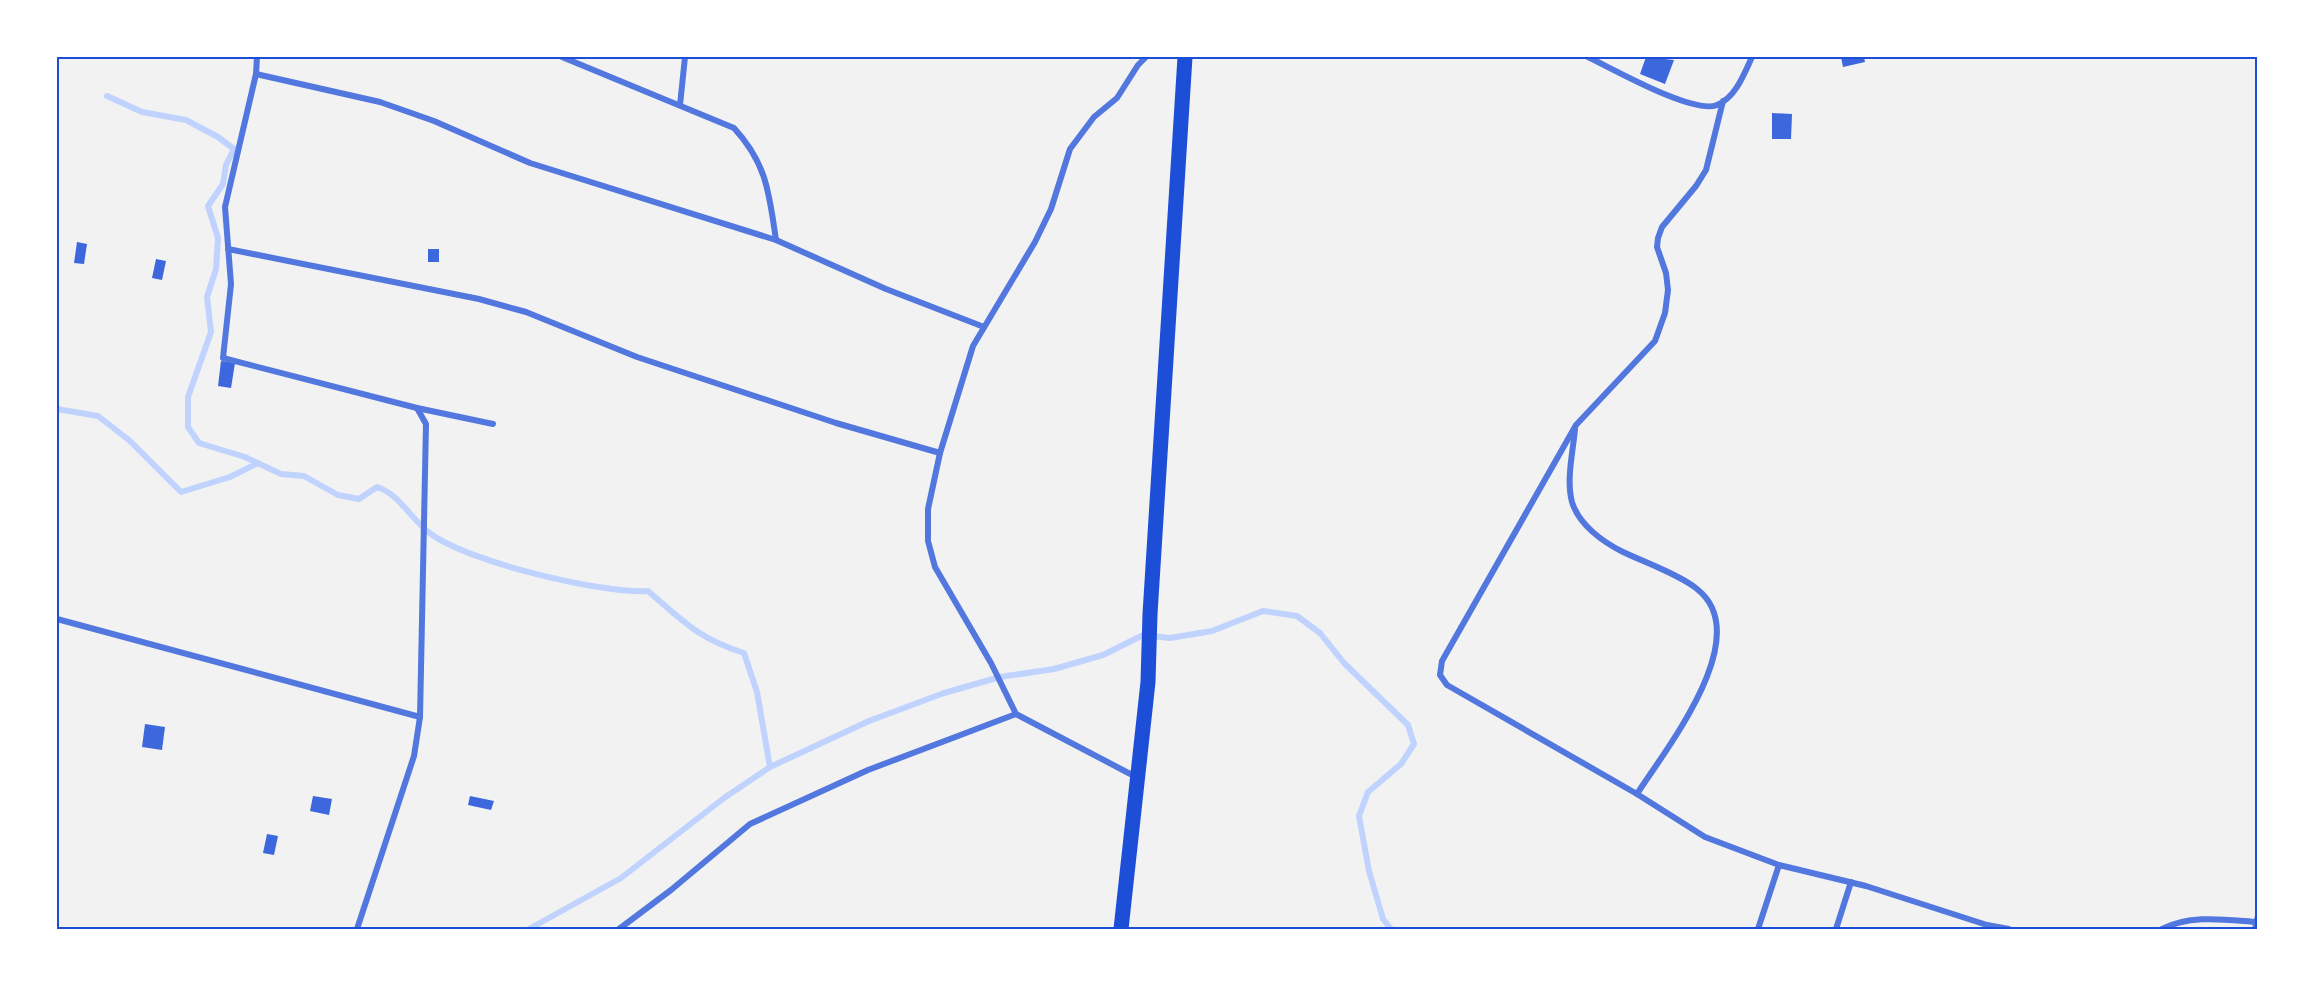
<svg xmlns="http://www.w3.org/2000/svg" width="2315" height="986" viewBox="0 0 2315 986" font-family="'Fira Sans Condensed',sans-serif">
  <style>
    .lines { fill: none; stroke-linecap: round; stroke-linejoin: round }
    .stream { stroke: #bfd3fe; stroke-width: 6 }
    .building { fill: #3d67dc }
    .minor { stroke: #5277de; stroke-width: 6 }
    .primary { stroke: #1d4ed8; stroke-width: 15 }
    .neatline { fill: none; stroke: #1d4ed8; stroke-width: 2 }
  </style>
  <rect width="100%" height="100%" fill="#f2f2f2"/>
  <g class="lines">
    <g class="stream">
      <path d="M107 96 142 112 186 120 218 137 234 149 226 165 223 184 208 206 218 238 216 269 207 297 211 332 188 397V427L199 443 245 457 281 474 304 476 338 495 359 499 377 487C401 495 410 519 431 534 469 562 602 594 648 591 684 622 698 638 744 653L757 692 770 767"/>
      <path d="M57 409 98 416 130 441 181 492 230 477 258 463"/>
      <path d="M529 929 621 878 724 798 770 767 869 721 944 693 1000 677 1054 669 1103 655 1143 635 1170 638 1212 631 1263 611 1297 616 1320 633 1344 663 1408 725 1414 744 1401 764 1368 792 1359 816 1369 871 1383 919 1391 929"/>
    </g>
  </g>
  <g class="building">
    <path d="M1646 57 1674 60 1665 84 1640 74Z"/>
    <path d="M1841 57H1864L1865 62 1843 67Z"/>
    <path d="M1772 113 1792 114 1791 139H1772Z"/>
    <path d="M77 242 87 244 84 264 74 263Z"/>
    <rect x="428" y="249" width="11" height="13"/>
    <path d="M156 259 166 261 162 280 152 278Z"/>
    <path d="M221 361 235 363 231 388 218 386Z"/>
    <path d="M145 724 165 727 162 750 142 747Z"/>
    <path d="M313 796 332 799 329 815 310 811Z"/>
    <path d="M470 796 494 801 491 810 468 805Z"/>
    <path d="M267 834 278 836 274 855 263 853Z"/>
  </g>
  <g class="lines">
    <g class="minor">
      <path d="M257 57 256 74 225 207 231 284 223 358 417 408 426 424 420 717 414 756 357 929"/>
      <path d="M562 57 734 128C767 164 769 193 776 240"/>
      <path d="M1588 57C1613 69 1694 115 1717 105 1736 97 1744 74 1752 57"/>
      <path d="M256 74 380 102 434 121 530 163 776 240 886 289 984 327"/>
      <path d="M1723 101 1706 170 1696 186 1662 227 1658 238 1657 247 1666 273 1668 290 1665 313 1655 341 1576 425 1442 661 1440 675 1447 685 1637 794 1705 837 1779 865 1866 886 1987 925 2009 929"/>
      <path d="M680 105 685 57"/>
      <path d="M228 249 479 299 526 312 637 357 836 423 940 453"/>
      <path d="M417 408 493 424"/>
      <path d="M1575 429C1573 452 1566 480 1572 502 1579 525 1603 542 1623 552 1644 562 1680 575 1697 589 1757 636 1665 750 1637 794"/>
      <path d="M57 619 420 717"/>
      <path d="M1016 714 991 663 935 567 928 541V509L940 453 973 346 1035 242 1051 209 1070 149 1094 117 1117 98 1138 65 1146 57"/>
      <path d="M619 929 671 890 750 824 868 770 1016 714 1138 778"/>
      <path d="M1758 929 1779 865"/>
      <path d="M1836 929 1851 882"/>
      <path d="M2162 929C2191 914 2227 920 2258 922"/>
      <path d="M2255 929 2258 916"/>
    </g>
    <path class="primary" d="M1121 929 1148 682 1150 614 1185 57"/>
  </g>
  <rect width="2315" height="986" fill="none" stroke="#ffffff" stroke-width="117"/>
  <rect x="58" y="58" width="2198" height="870" class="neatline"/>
</svg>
